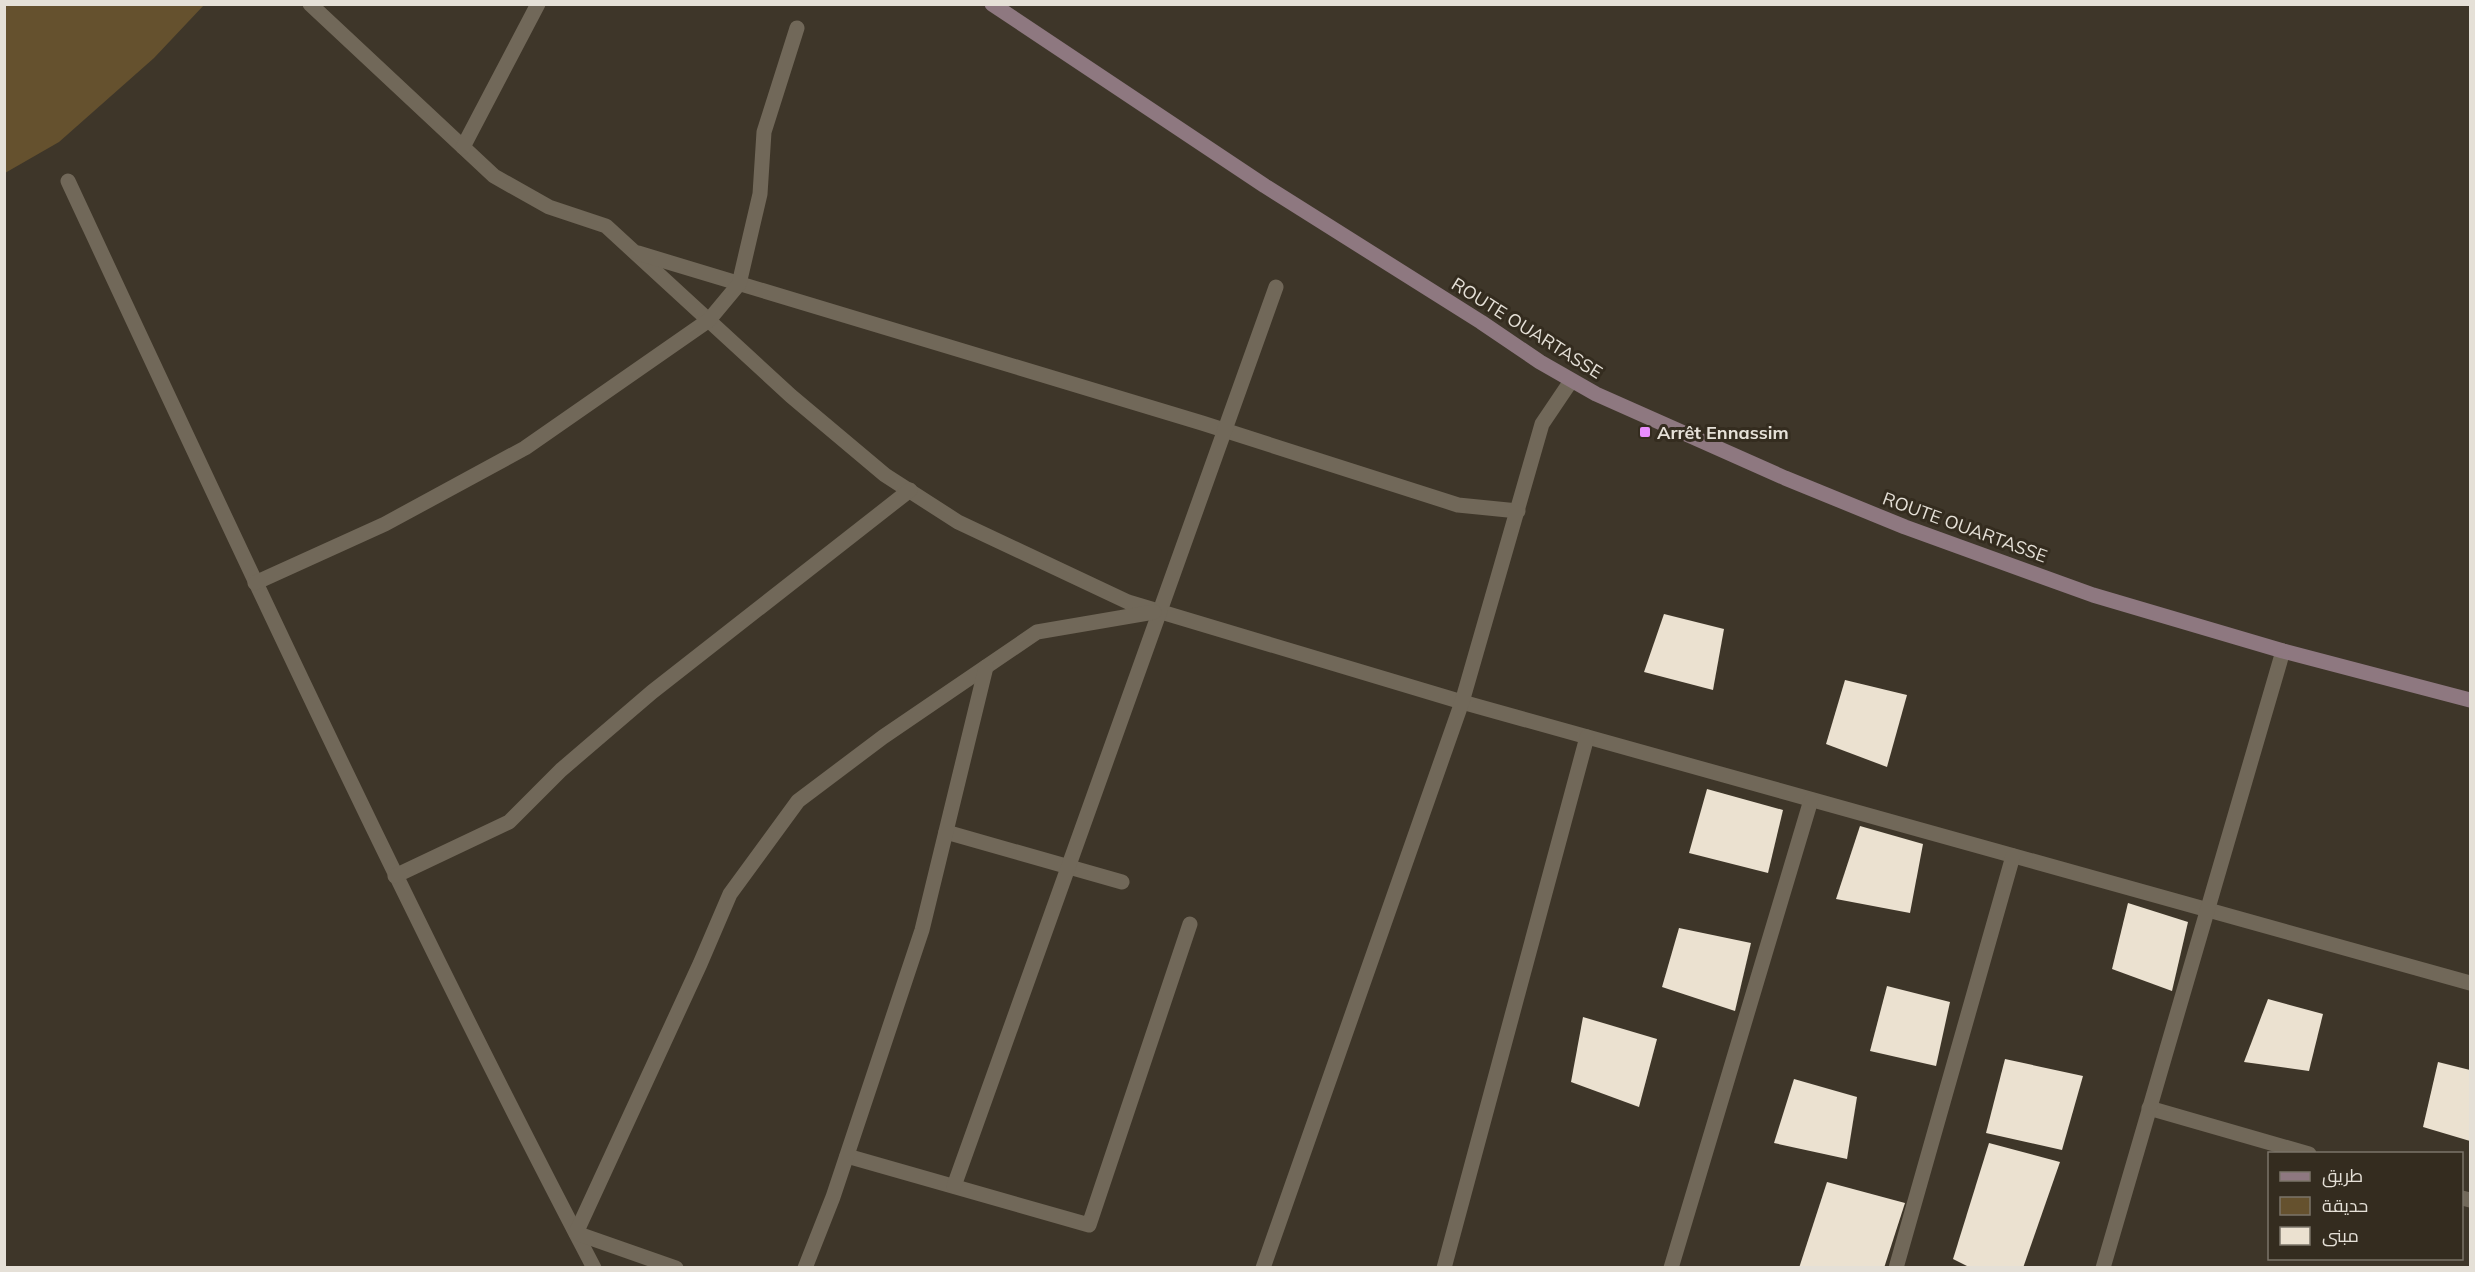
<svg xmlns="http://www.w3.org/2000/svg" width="2475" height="1272" viewBox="0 0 2475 1272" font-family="Mulish,Cairo,sans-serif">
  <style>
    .green { fill: #65512e }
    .building { fill: #ebe1d0 }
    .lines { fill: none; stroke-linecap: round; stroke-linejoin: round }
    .street { stroke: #716859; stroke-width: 15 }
    .secondary { stroke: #8e7880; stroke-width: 15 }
    .poi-dot { fill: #e98dfe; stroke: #342c1f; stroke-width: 2 }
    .labels { text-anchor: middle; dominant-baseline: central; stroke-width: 6; stroke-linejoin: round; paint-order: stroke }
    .street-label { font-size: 18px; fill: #e5e0d7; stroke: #342c1f }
    .poi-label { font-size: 18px; font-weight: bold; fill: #e5e0d7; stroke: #342c1f; text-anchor: start }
  </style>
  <rect width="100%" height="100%" fill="#3e3629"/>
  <path class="green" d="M5 4H204V5L154 58 59 142 5 173Z"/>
  <g class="building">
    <path d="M1664 614 1724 629 1713 690 1644 672Z"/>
    <path d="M1845 680 1907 695 1887 767 1826 744Z"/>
    <path d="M1707 789 1783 810 1768 873 1689 853Z"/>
    <path d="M1860 826 1923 844 1910 913 1836 899Z"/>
    <path d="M2128 903 2188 922 2172 991 2112 969Z"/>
    <path d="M1679 928 1751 943 1735 1011 1662 987Z"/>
    <path d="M1887 986 1950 1002 1936 1066 1870 1051Z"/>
    <path d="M2268 999 2323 1014 2309 1071 2244 1062Z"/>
    <path d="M1583 1017 1657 1039 1639 1107 1571 1082Z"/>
    <path d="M2005 1059 2083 1076 2062 1150 1986 1133Z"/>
    <path d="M2438 1062 2470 1070V1141L2423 1127Z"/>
    <path d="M1794 1079 1857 1097 1847 1159 1774 1143Z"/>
    <path d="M1989 1143 2060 1162 2023 1268H1971L1953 1259Z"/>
    <path d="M1827 1182 1905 1203 1884 1268H1799Z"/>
  </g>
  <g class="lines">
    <g class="street">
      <path d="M310 4 494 176 549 207 606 226 791 396 885 475 958 522 1128 602 1462 702 2470 983"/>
      <path d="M463 147 538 4"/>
      <path d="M68 181C238 546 407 911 594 1268"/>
      <path d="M638 253 1202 423 1458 505 1518 511"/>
      <path d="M255 583 385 524 525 448 709 320 739 284 760 194 764 132 797 28"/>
      <path d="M946 832 1122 882"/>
      <path d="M395 876 509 822 561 770 652 692 910 490"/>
      <path d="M2149 1108 2309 1154"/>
      <path d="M847 1156 1089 1225 1190 924"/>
      <path d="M954 1186 1276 287"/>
      <path d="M2462 1198 2470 1200"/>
      <path d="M676 1268 576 1233 700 964 730 894 798 801 883 737 1037 632 1154 612"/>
      <path d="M805 1268 833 1197 922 930 986 667"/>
      <path d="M1263 1268 1462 702 1542 424 1571 381"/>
      <path d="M1444 1268 1587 737"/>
      <path d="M1671 1268 1811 800"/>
      <path d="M1896 1268 2013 856"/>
      <path d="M2103 1268 2283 651"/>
    </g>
    <path class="secondary" d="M992 4 1265 186 1481 322 1540 362 1596 394 1785 478 1905 527 2093 595 2283 651 2470 700"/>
  </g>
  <rect class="poi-dot" x="1639" y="426" width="12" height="12" rx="3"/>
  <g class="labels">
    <g class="street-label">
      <text transform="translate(1527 328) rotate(32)">ROUTE OUARTASSE</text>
      <text transform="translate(1965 527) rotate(20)">ROUTE OUARTASSE</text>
    </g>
    <g class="poi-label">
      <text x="1657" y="432">Arrêt Ennassim</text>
    </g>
  </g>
  <rect width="2475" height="1272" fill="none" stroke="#e5e0d7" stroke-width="12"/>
  <rect x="2268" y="1152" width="195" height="108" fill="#342c1f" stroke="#7b7469" stroke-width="1.5"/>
  <rect x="2280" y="1172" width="30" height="9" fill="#8e7880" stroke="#7b7469" stroke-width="1.5"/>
  <text x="2322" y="1182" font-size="18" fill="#e5e0d7">طريق</text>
  <rect x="2280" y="1197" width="30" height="18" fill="#65512e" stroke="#7b7469" stroke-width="1.5"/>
  <text x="2322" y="1212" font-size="18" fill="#e5e0d7">حديقة</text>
  <rect x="2280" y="1227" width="30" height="18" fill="#ebe1d0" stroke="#7b7469" stroke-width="1.5"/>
  <text x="2322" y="1242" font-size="18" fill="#e5e0d7">مبنى</text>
</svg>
